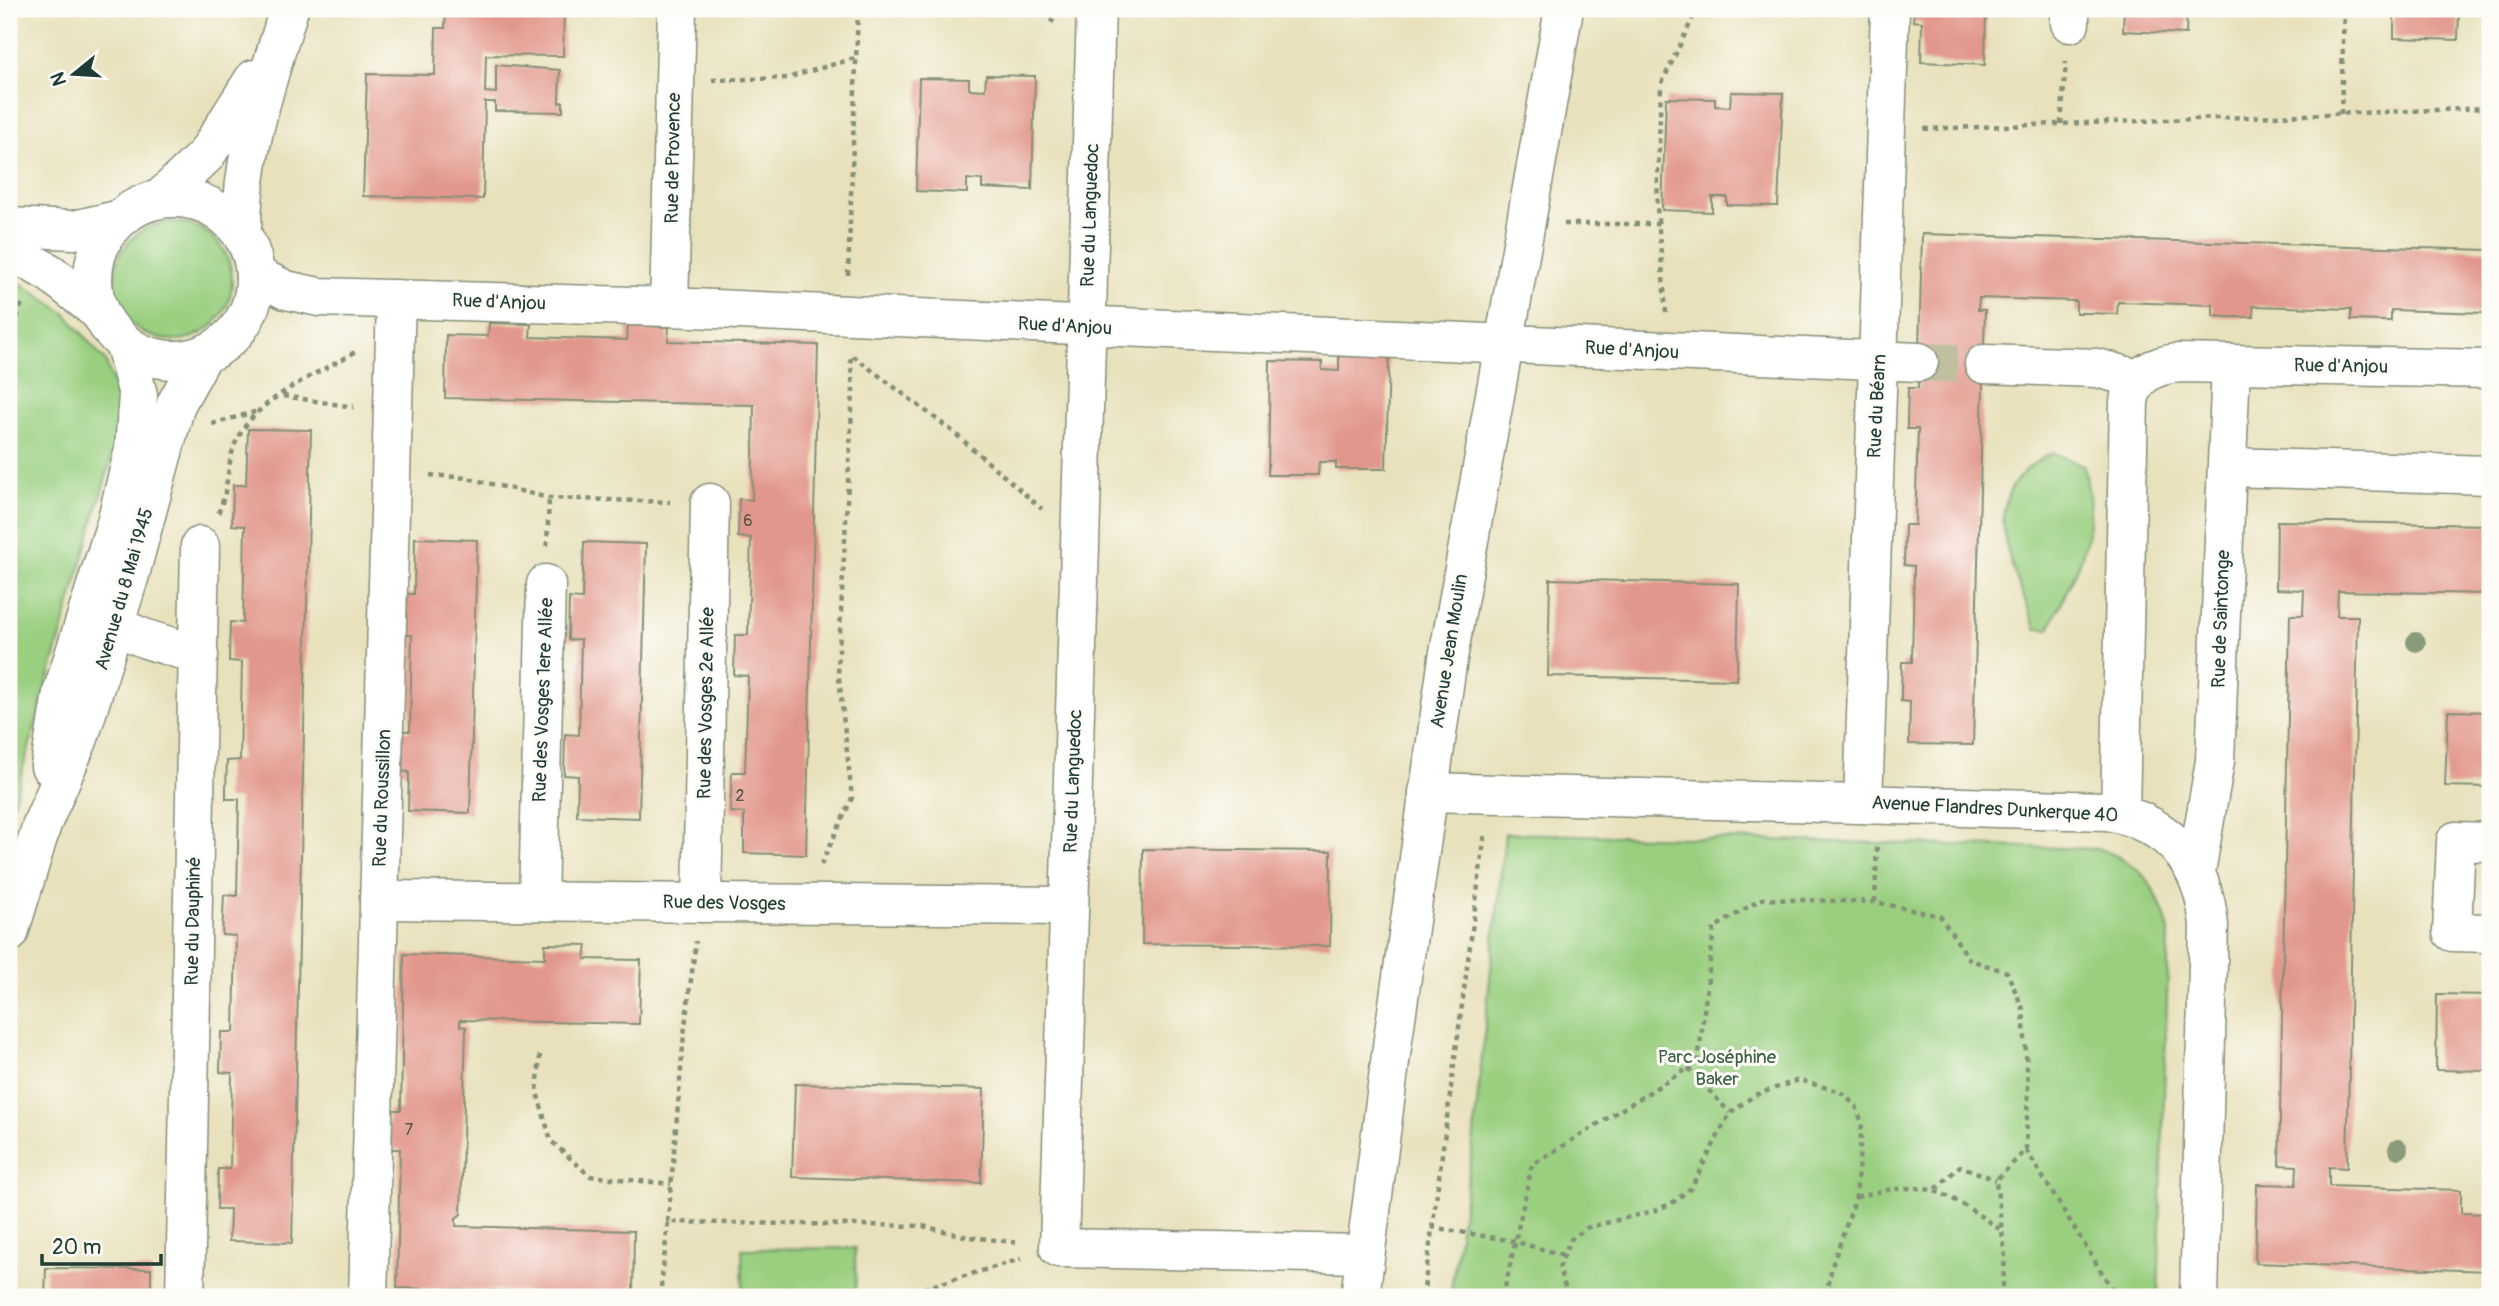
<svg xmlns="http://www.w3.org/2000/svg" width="2499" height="1306" viewBox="0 0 2499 1306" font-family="Pangolin,sans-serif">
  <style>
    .green { fill: #9acf80; stroke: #5c865a; stroke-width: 2 }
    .building { fill: #e2978c }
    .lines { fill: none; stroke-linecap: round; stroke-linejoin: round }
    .minor-tunnel { stroke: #c0c0a1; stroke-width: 38; stroke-dasharray: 38 19; stroke-linecap: butt }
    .minor-casing { stroke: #848f78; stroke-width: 41 }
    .path { stroke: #848f78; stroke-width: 4.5; stroke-dasharray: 5 5; stroke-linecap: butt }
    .minor { stroke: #fff; stroke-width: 38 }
    .tree { fill: #8a9b7c }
    .labels { text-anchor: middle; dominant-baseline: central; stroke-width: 6; stroke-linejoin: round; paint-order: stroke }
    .number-label { font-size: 16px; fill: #50544a }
    .street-label { font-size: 19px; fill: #1f3d34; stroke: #fdfcf7 }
    .park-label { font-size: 19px; fill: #3e6247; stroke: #fdfcf7 }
  </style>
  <rect width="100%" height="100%" fill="#fdfcf7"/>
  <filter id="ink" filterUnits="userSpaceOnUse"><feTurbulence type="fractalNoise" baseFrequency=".0143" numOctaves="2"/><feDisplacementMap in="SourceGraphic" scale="14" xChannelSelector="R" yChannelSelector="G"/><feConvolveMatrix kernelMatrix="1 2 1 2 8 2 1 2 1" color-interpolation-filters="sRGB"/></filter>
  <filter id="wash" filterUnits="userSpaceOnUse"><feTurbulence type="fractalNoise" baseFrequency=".00686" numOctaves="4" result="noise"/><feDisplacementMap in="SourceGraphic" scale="28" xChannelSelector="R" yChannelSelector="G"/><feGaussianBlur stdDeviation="1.57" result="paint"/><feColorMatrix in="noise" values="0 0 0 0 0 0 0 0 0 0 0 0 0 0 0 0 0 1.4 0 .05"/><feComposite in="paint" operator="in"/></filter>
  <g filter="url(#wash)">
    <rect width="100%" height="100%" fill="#e8e1bc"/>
    <g class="green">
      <circle cx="173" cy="281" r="59"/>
      <path d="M9 276 65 313 106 362 123 417 9 818Z"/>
      <path d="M2053 453 2083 465C2103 533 2076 569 2049 629H2036C2013 565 1968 492 2053 453Z"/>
      <path d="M1505 833 2099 849C2144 864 2155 885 2169 930L2158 1297H1450L1473 1143Z"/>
      <path d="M855 1248 856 1297H743L742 1249Z"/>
    </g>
    <g id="blocks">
      <g class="building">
        <path d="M446 9H564L563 56 486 55 485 92 496 93V65L560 70 559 103 563 102V112L495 111V102H485L483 199 363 196 367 74 435 75 436 28H445Z"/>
        <path d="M1914 9H1986L1985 65 1921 62 1922 22 1913 21Z"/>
        <path d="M2124 9H2187L2186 34 2123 31Z"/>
        <path d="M2394 9H2459L2458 40 2394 38Z"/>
        <path d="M986 75 1035 76 1032 190 982 188V180L967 179V193L916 191 919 78 969 79V89L985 90Z"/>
        <path d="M1731 92 1783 93 1778 206 1727 205V197H1712V212L1662 210 1666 98 1715 99V106L1730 107Z"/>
        <path d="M1922 234 2490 250V324H2487V313L2391 310V321H2382L2351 320V309L2253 306 2254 317H2227L2213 316V305L2118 302 2117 314 2089 313H2076V301L1979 298 1978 310H1985L1973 745 1909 744 1910 702 1901 701V692L1902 662H1912L1914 566 1904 565 1905 525H1915L1918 429H1907V418L1908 388H1918Z"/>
        <path d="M489 323 531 324 530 337 627 340 628 325 669 327 668 341 818 345 806 855 744 853V813L730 812 732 772H745L748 676 734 675 735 635H748L751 538 738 537 739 499 752 500 754 405 445 398 446 335 488 336Z"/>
        <path d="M1339 356 1389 357 1386 469H1336V462H1319L1318 475H1268L1270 361 1322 362V370L1339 371Z"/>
        <path d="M248 429 311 430 292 1243 229 1241 230 1209H217L218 1169H230L232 1073 220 1072 221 1032H234L236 936 222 935 224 895 237 896 239 799H226V789L227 761 240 760 242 662 229 661 230 622 243 623 245 526 232 525 233 485H246Z"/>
        <path d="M2277 521 2490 525V594L2338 591 2337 616H2358L2347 1168 2329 1167V1186L2461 1190V1213L2490 1214V1271L2255 1263 2257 1184 2296 1185 2297 1166 2279 1165 2290 615H2303L2304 590 2276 589Z"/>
        <path d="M415 538 477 540 470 813 408 811 409 772 394 771 396 731H410L412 635H400L401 594H414Z"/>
        <path d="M584 542 646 544 639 818 577 816 578 776 564 775 565 734 579 735 581 639 568 640 569 598 582 599Z"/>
        <path d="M1550 579 1739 584 1737 680 1548 676Z"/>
        <path d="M2448 711 2490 712V787L2445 786Z"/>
        <path d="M1143 849 1331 851 1330 946 1142 944Z"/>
        <path d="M545 944 587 945 585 959 641 960 639 1024 460 1020V1026L466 1027 461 1214 456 1218V1226L634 1231 633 1295 576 1293V1297H535V1292L397 1288 400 1149H387L389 1110H401L404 954 545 958Z"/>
        <path d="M2437 994 2490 995V1071L2436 1070Z"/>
        <path d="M795 1084 984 1089 981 1183 792 1177Z"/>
        <path d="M46 1268 151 1269V1297H45Z"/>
      </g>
    </g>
  </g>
  <g filter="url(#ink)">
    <use href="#blocks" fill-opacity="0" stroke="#848f78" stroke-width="2"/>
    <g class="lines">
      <path class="minor-tunnel" d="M1919 362 1984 364"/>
      <g class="minor-casing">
        <g id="minor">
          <path d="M1096 9 1059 1248 1365 1254"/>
          <path d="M2070 23V9"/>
          <circle cx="174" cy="279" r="81"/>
          <path d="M161 198 206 155 254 79"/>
          <path d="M9 227 74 230 117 220"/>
          <path d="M242 235C241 153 266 86 289 9"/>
          <path d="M9 250 50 273 99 312"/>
          <path d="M255 275 286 290 319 297 669 307 1919 362"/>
          <path d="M669 307 677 9"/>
          <path d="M1984 364 2097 368 2138 379"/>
          <path d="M2228 467 2490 475"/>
          <path d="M92 616 146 639 199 655"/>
          <path d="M50 766 62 693 116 523 134 449 138 395 125 344"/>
          <path d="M1428 792 2108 811C2171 824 2203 863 2209 925L2199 1297"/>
          <path d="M1863 804 1890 9"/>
          <path d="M2120 813 2129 402C2133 375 2154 365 2179 363L2490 369"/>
          <path d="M2490 842 2456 841 2452 932 2490 933"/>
          <path d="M2196 872 2215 761 2231 364"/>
          <path d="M379 900 1069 906"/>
          <path d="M538 901 546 584"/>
          <path d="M702 903 710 503"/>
          <path d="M9 933 42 824 79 738 129 578 176 404 203 355"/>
          <path d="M185 1297 200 546"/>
          <path d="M368 1297 396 299"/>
          <path d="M1360 1297 1393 1039 1448 658 1564 9"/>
        </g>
      </g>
      <g class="path">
        <path d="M1033 9 1056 23"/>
        <path d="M712 80 787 78 855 58"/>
        <path d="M2341 114 2344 9"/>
        <path d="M2061 124 2066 62"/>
        <path d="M1924 129 2490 108"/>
        <path d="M1564 224H1658"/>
        <path d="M848 275 858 9"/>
        <path d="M1666 313 1657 207 1661 85 1697 9"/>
        <path d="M9 347 22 302"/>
        <path d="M853 356 951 430 1042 509"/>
        <path d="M283 396 354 407"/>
        <path d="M212 424 258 411"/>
        <path d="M430 475 467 478 549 498 670 502"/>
        <path d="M218 513C229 491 226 467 235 444 253 399 316 375 355 352"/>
        <path d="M547 546 549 498"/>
        <path d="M821 865 852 798 838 668 853 390 850 353"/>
        <path d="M1875 902 1877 843"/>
        <path d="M540 1055 537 1092 551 1141 590 1176 671 1184"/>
        <path d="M1688 1068 1730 1113"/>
        <path d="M2026 1150 2117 1297"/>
        <path d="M1936 1189 1960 1166 1996 1180"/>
        <path d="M1856 1197C1931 1178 1940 1189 2001 1230"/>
        <path d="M668 1222 684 1034 696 941"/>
        <path d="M1431 1227 1513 1241 1563 1255"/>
        <path d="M660 1297 668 1222 923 1226 964 1236 1020 1243"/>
        <path d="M895 1297 1021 1259"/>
        <path d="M1423 1297 1485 833"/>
        <path d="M1503 1297 1532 1165 1698 1062 1714 928 1761 899 1875 902 1940 916 1970 960 2007 972 2023 1009 2028 1085 2026 1150 1996 1180 2005 1257 2002 1297"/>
        <path d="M1568 1297 1559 1268 1570 1240 1586 1228 1657 1210 1675 1201 1691 1188 1730 1113 1755 1095 1799 1080 1841 1092 1856 1106 1862 1123 1856 1197 1832 1266 1826 1297"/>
      </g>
      <use href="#minor" class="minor"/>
    </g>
    <g class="tree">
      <circle cx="2416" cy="642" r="10"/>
      <circle cx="2398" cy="1149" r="10"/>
    </g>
  </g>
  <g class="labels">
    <g class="number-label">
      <text x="748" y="521">6</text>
      <text x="740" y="796">2</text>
      <text x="409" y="1130">7</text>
    </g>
    <g class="street-label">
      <text transform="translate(673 158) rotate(-89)">Rue de Provence</text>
      <text transform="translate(1090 215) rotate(-88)">Rue du Languedoc</text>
      <text transform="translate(499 302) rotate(2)">Rue d'Anjou</text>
      <text transform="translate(1065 326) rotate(3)">Rue d'Anjou</text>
      <text transform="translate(1632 350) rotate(3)">Rue d'Anjou</text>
      <text transform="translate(2341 366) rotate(1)">Rue d'Anjou</text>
      <text transform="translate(1877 406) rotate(-87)">Rue du Béarn</text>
      <text transform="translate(124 589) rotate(-74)">Avenue du 8 Mai 1945</text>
      <text transform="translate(2221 619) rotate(-88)">Rue de Saintonge</text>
      <text transform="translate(1449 651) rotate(-81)">Avenue Jean Moulin</text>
      <text transform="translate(543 700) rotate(-88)">Rue des Vosges 1ere Allée</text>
      <text transform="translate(706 703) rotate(-89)">Rue des Vosges 2e Allée</text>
      <text transform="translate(1073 781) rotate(-88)">Rue du Languedoc</text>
      <text transform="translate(382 798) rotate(-88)">Rue du Roussillon</text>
      <text transform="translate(1995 809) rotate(3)">Avenue Flandres Dunkerque 40</text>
      <text transform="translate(724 903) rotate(1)">Rue des Vosges</text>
      <text transform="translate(193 921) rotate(-89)">Rue du Dauphiné</text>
    </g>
    <g class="park-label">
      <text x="1717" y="1057">Parc Joséphine<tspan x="1717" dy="22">Baker</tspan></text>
    </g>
  </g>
  <rect width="2499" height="1306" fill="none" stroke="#fdfcf7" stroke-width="35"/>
  <g transform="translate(74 74) rotate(252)" stroke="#fdfcf7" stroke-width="5" paint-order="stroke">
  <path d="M0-5L12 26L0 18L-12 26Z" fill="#1f3d34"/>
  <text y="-10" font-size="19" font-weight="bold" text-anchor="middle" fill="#1f3d34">N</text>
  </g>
  <path d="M42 1254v10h119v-10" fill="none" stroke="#1f3d34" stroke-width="3.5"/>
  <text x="52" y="1254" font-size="21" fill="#1f3d34" stroke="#fdfcf7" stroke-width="5" paint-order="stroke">20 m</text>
</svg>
